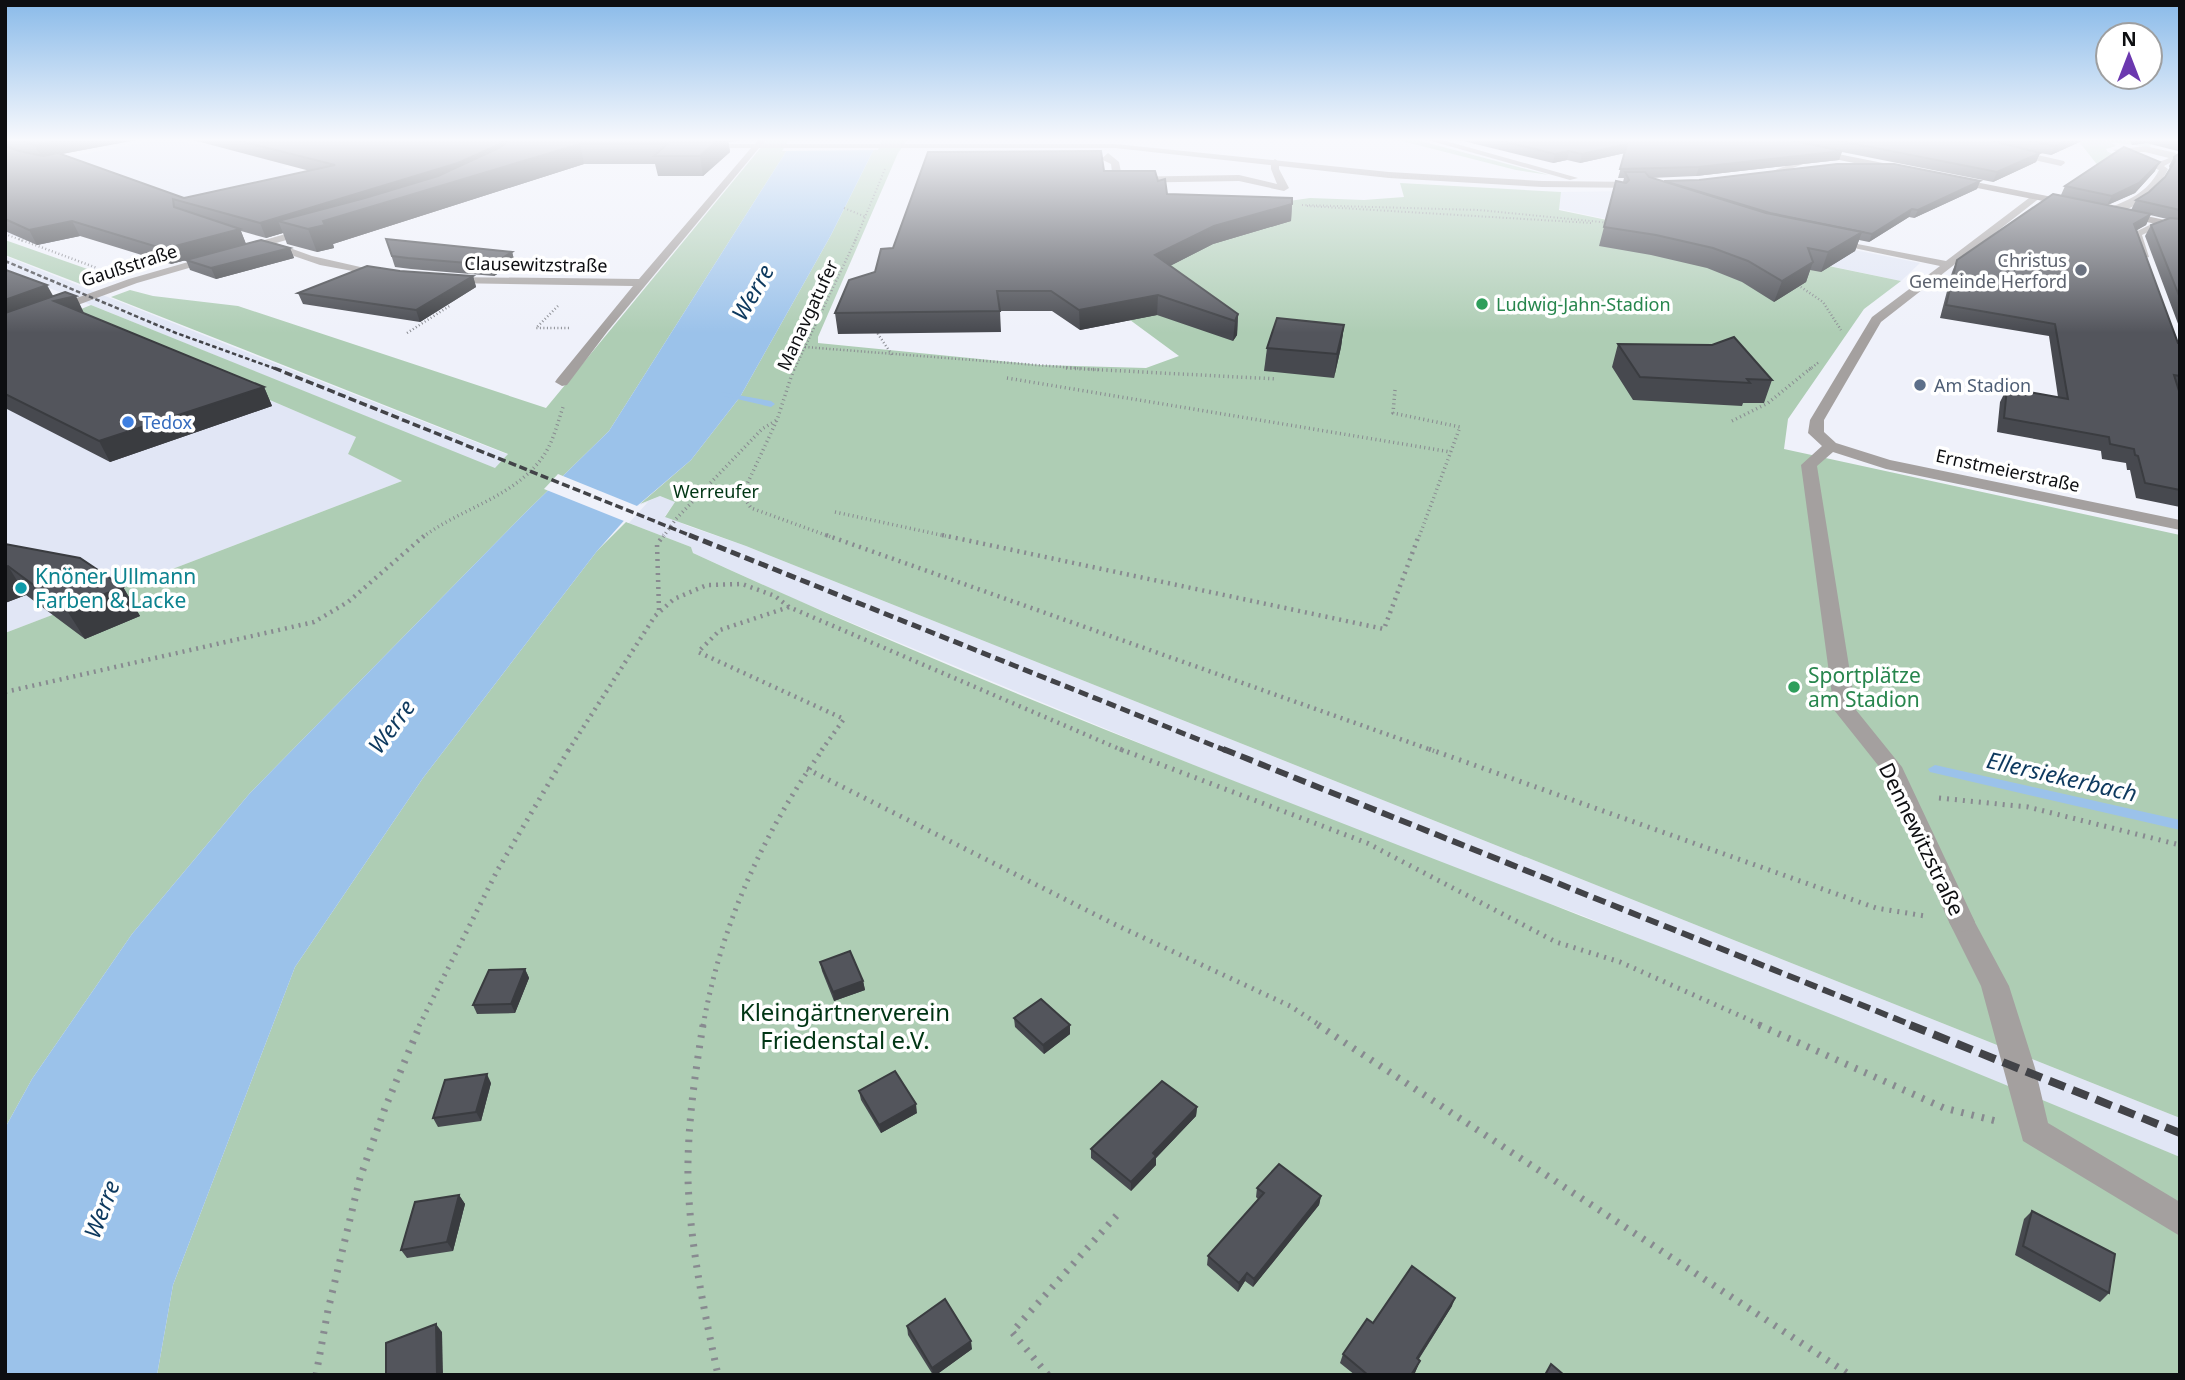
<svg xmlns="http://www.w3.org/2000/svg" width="2185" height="1380" viewBox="0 0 2185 1380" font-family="'Noto Sans',sans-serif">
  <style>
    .built { fill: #e1e6f5 }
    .green { fill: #aecdb4 }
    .water { fill: #9bc2ea }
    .pier { fill: #eff1fa }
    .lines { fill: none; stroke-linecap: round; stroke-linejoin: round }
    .stream { fill: #9bc2ea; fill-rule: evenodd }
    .path-far5 { stroke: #888a90; stroke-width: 2; stroke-dasharray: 1 2.5; stroke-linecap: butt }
    .path-far4 { stroke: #888a90; stroke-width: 2.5; stroke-dasharray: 1 2.5; stroke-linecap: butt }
    .path-far3 { stroke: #888a90; stroke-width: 3.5; stroke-dasharray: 1 3.5; stroke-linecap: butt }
    .path-far2 { stroke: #888a90; stroke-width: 4.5; stroke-dasharray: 2 5; stroke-linecap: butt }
    .path-far1 { stroke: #888a90; stroke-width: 5; stroke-dasharray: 2 6; stroke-linecap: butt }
    .path { stroke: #888a90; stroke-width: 7; stroke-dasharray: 2.5 8; stroke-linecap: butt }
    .service { fill: #a4a09f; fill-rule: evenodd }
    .minor { fill: #a4a09f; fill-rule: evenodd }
    .secondary { fill: #7f7978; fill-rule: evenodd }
    .rail-far4 { stroke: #424348; stroke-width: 2.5; stroke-dasharray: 4.5 2.5; stroke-linecap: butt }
    .rail-far3 { stroke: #424348; stroke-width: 3.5; stroke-dasharray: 8 3.5; stroke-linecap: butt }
    .rail-far2 { stroke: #424348; stroke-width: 5; stroke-dasharray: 10 5; stroke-linecap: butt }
    .rail-far1 { stroke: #424348; stroke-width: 6; stroke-dasharray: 13 6; stroke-linecap: butt }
    .rail { stroke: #424348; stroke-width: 8; stroke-dasharray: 17 8; stroke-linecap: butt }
    .wall { fill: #47494f }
    .shaded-wall { fill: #3a3c40 }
    .building { fill: #53555c; stroke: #3a3c40; stroke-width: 2 }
    .worship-dot { fill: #6b7280; stroke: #fff; stroke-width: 2.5 }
    .leisure-dot { fill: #2e9e5b; stroke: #fff; stroke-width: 2.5 }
    .service-dot { fill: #5c6f8a; stroke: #fff; stroke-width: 2.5 }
    .shop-dot { fill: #3f7fe0; stroke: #fff; stroke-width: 2.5 }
    .culture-dot { fill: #0f9aa8; stroke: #fff; stroke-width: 2.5 }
    .labels { text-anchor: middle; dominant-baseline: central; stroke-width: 7; stroke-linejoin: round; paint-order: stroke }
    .far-worship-label { font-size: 18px; fill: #5b616d; stroke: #fff; text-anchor: end }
    .far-street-label { font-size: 18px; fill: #0d0e11; stroke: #fff }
    .far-leisure-label { font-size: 18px; fill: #27864d; stroke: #fff; text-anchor: start }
    .far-service-label { font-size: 18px; fill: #4e5e75; stroke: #fff; text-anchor: start }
    .far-shop-label { font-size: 18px; fill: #366cbe; stroke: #fff; text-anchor: start }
    .far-park-label { font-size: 18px; fill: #003514; stroke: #fff }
    .culture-label { font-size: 21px; fill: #0d838f; stroke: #fff; text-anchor: start }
    .leisure-label { font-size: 21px; fill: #27864d; stroke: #fff; text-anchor: start }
    .street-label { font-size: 21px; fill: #0d0e11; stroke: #fff }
    .water-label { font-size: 23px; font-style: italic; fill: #0d395e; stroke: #fff }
    .near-park-label { font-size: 24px; fill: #003514; stroke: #fff }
  </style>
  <rect width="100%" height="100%" fill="#eff1fa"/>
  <g class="built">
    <path d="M163 139 201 145 228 139H385L281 167 334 179 40 245 5 233V154L31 164Z"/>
    <path d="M1634 191 1800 239 1920 263 1901 281 1559 209 1561 192Z"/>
    <path d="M5 256 228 345 562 476 514 477 5 270Z"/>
    <path d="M5 342 153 351 357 437 348 454 402 481 5 633Z"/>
    <path d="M660 496 675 502 665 516 688 526 746 546 2180 1118V1157L1581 915 1446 866 1171 756 792 598 693 553 691 547 626 522 637 506Z"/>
  </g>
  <g class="green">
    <path d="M768 139H794L609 431 527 511 250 793 132 934 32 1079 5 1128V633L402 481 348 454 356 437 69 314 91 305 495 468 508 454 111 297 130 290 153 296 238 306 546 408Z"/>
    <path d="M879 139H908L898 153 818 337V343L1040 365 1146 368 1179 356 1111 306 1110 269 1275 203 1310 198 1364 200 1404 197 1400 183 1561 192 1559 210 1901 281 1864 309 1788 419 1784 449 2180 535V1118L746 546 665 517 675 502 660 496 640 504 691 460 740 397 831 235Z"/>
    <path d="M1394 139H1413L1549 175 1516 170Z"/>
    <path d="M2077 139 2152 142 2150 147 2110 142 2116 146 2106 149 2108 152 2139 163 2099 167Z"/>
    <path d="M5 240 113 278 83 285 5 255Z"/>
    <path d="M626 522 691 547 693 553C984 687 1283 800 1581 916 1782 993 1981 1074 2180 1157V1375H157L173 1285 295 967 423 778 597 551Z"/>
  </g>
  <path class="water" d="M794 139H879L831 235 740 397 691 460 637 506 597 551 423 778 295 967 173 1285 157 1375H5V1128L32 1079 132 934 250 793 527 511 609 431Z"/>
  <g class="pier">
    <path d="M882 140 878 150 782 151 788 141Z"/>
    <path d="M558 474 637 506 648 502 629 523 544 489Z"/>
  </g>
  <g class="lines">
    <g class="stream">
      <path d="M721 392 771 401 775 404 771 407 724 396H721Z"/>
      <path d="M1935 765 2180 820V830L1930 772 1928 769Z"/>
    </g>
    <g class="path-far5">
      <path d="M1302 205 1479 210 1611 223"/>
      <path d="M1307 206 1592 223"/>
      <path d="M844 208 866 217"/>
      <path d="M5 234 23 241"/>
      <path d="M855 241 885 169"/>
    </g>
    <g class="path-far4">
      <path d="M19 239 97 268"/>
      <path d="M1795 283 1823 302 1841 330"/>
      <path d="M558 306 536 328H570"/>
      <path d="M879 330 878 334 892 355"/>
      <path d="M407 333 451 305"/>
      <path d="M805 347 1101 370"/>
      <path d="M794 370 856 239"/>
      <path d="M1809 370 1819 362"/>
    </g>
    <g class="path-far3">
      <path d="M1066 368 1277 379"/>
      <path d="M1007 378 1451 452"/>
      <path d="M1395 390 1393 413 1460 427 1419 537"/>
      <path d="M1732 421 1768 403 1811 368"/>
      <path d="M699 494 742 495"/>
      <path d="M742 495 751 508 831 537"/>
      <path d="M742 495 777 420 794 368"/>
      <path d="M835 512 950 537"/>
      <path d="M423 537C461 508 516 497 544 455 554 440 558 421 564 404"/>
      <path d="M663 537 676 519 762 429 777 420"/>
    </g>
    <g class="path-far2">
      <path d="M826 535 1434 751"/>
      <path d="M942 535 1384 629 1419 535"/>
      <path d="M789 607 720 630 698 652 844 719 821 751"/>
      <path d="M659 610 657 544 664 535"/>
      <path d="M5 692 314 622 348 602 425 535"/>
      <path d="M568 751 655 616 674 599 707 585 742 584 775 596 789 607 1124 751"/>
    </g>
    <g class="path-far1">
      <path d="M1120 749 1367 843 1556 942 1620 962 1763 1026"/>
      <path d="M1429 749 1876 908 1925 916"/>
      <path d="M807 769 1114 924 1290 1006 1321 1026"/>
      <path d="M1939 798 2028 807 2180 845"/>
      <path d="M419 1026 497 871 569 749"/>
      <path d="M703 1026C721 925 763 833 823 749"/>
    </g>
    <g class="path">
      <path d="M703 1025C695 1074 687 1128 688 1179 690 1245 704 1310 718 1375"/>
      <path d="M1318 1025 1850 1375"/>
      <path d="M1759 1025 1944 1108 1996 1121"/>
      <path d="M316 1375 328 1310 360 1178 385 1108 420 1025"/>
      <path d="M1048 1375 1012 1332 1117 1215"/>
    </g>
    <g class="service">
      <path d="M2145 146 2176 153 2177 159 2164 166 2168 169C2157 192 2132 215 2105 213V209C2128 201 2147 193 2159 170L2113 150ZM2130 152H2145L2169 158 2157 163Z"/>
      <path d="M2011 149 2064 161 2065 163 2061 166 2008 154Z"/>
      <path d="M1108 153 1119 162 1122 177 1239 175 1277 184 1271 169V162L1275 159 1279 162V169L1289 188 1284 191 1239 181 1118 183 1113 180 1111 164 1101 159Z"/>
      <path d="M1962 912 1971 915 2009 986 2035 1068 2048 1123 2180 1202V1236L2023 1141 1981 986 1949 922 1953 915Z"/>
    </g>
    <g class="minor">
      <path d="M758 139H767L764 144H1115L1389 172 1542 181 1643 182 1648 185 1643 188 1542 187 1389 178 1115 148H759L607 332 567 385 562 386 555 382 557 379 633 286 449 283 443 280 449 277 639 279 751 148H701L698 144H755Z"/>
      <path d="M1424 139H1439L1578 178 1570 180Z"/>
      <path d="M1823 155 1826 160 1811 161 1772 176 1768 173 1807 157Z"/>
      <path d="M2033 195 2041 197 1881 322 1824 420V432L1836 443 1890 460 2180 520V530L1886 469 1833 452 1817 466 1856 710 1902 767 1975 922 1971 929 1962 932 1953 929 1949 922 1881 769 1834 710 1801 465 1822 446 1808 433 1810 420 1872 317 1940 266 1830 243 1826 242V238L1946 261Z"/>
      <path d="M2158 221 2167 223 2142 235 2149 257 2140 259 2131 234Z"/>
      <path d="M310 227 315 230 314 232 276 243 312 256 391 274 385 277 320 265 265 246 137 283 5 332V324L129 279Z"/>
    </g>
    <g class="secondary">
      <path d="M1813 149 1898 166 1902 169 1898 172 1810 154Z"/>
      <path d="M1950 177 2073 201 2078 204 2073 207 1947 182V178Z"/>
      <path d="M2122 211 2180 223V229L2118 216 2117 214Z"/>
    </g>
    <path class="rail-far4" d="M5 261 176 333 279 370"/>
    <path class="rail-far3" d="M274 368 694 537"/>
    <path class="rail-far2" d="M689 535 1227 751"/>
    <path class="rail-far1" d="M1223 749 1914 1026"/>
    <path class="rail" d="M1910 1025 2180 1133"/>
  </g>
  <g class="wall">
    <path d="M5 139H141L61 154 184 198 310 171 189 139H741L739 141 728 142 730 152 703 176H658L655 164H584L333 244 334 248 317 252 287 244 283 233 266 238 241 231 246 244 171 264 80 236 37 245 5 231Z"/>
    <path d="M1455 139H2086L2051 155 2040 153 2036 162 1993 182 1842 152 1839 160 1696 176 1651 178 1664 182 1980 181 1977 189 1914 218 1909 217 1869 242 1859 240 1855 251 1821 272 1810 270 1806 282 1774 302 1742 282 1707 268 1651 255 1599 246 1604 227 1623 182 1624 178H1618L1625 153 1580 163 1567 160 1553 163Z"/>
    <path d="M2129 139H2180V329L2145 236 2151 225 2167 219 2150 215 2146 225 2136 230 2178 343 2180 344V507L2136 498 2130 470H2127L2126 463 2102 459 2101 451 1997 432 2000 402 2007 388 2058 397 2049 336 1940 318 1952 272 1957 260 2061 195 2065 186 2155 171 2135 193 2108 205 2131 210 2136 200 2149 192 2165 177 2170 169 2169 166 2174 157 2178 154V151L2146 143 2132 145Z"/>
    <path d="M1104 171 1158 181 1167 194 1292 204 1291 221 1213 244 1170 266 1238 314 1237 335 1233 341 1157 315 1080 330 1052 311H1000L1001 332 838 334 835 313 875 272 893 248Z"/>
    <path d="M386 239 512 252 515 263 494 276 411 269 395 267Z"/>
    <path d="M290 248 294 258 216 279 190 270 186 260Z"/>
    <path d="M5 270 84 313H83L264 387 272 406 110 462 5 408Z"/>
    <path d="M400 271 473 276 476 287 420 322 303 304 298 293Z"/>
    <path d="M1344 325 1341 347 1334 378 1264 371 1267 348Z"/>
    <path d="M1618 344 1772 380 1764 403H1743L1742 406 1633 400 1612 367Z"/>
    <path d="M5 544 123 587 140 616 85 639 26 595 5 603Z"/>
    <path d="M820 962 863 981 865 990 834 1001 822 971Z"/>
    <path d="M525 969 529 978 515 1013 477 1014 473 1005Z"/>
    <path d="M1014 1018 1070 1025V1034L1044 1054 1015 1027Z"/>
    <path d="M491 1083 481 1121 438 1127 433 1118Z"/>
    <path d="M859 1091 917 1113 881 1133 861 1100Z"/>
    <path d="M1197 1107 1196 1116 1156 1158V1165L1131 1191 1091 1158V1149Z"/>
    <path d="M1257 1188 1321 1196 1319 1205 1253 1287 1245 1281 1238 1292 1207 1265 1208 1256 1258 1199 1256 1197Z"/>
    <path d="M459 1195 465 1204 453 1251 407 1258 401 1250Z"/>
    <path d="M2032 1211 2109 1293 2100 1302 2015 1255 2024 1219Z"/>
    <path d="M1452 1306 1419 1359 1420 1361 1414 1375H1355L1340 1363 1343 1354 1373 1323Z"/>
    <path d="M907 1326 972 1349 936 1375H933L908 1335Z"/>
  </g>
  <g class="shaded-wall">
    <path d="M67 139H141L41 158 35 145Z"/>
    <path d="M505 139H508L511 150 462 177 278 221 283 233 266 238 260 223Z"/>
    <path d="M718 139H728L730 152 703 176 700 156Z"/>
    <path d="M2070 139H2086L2051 155 2055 146Z"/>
    <path d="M2135 139H2148L2146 143 2132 145Z"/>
    <path d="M580 144 584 164 333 244 334 248 317 252 308 229 323 221Z"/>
    <path d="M1627 144 1625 153 1580 163 1582 154Z"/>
    <path d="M1569 151 1567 160 1553 163 1555 154Z"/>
    <path d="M1842 151 1839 160 1696 176 1699 167Z"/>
    <path d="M2040 153 2036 162 1993 182 1997 172Z"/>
    <path d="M2160 162 2155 171 2135 193 2107 205 2112 196Z"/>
    <path d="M1980 181 1977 189 1914 218 1918 210Z"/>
    <path d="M1292 204 1291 221 1213 244 1154 274 1155 255 1214 226Z"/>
    <path d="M1912 209 1909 217 1869 242 1872 234Z"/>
    <path d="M2151 214 2146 225 2129 235 2134 224Z"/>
    <path d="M72 221 80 236 37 245 29 230Z"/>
    <path d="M240 229 246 244 171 264 164 249Z"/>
    <path d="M1862 232 1855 251 1821 272 1828 252Z"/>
    <path d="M290 248 294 258 216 279 211 268Z"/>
    <path d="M512 252 515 263 494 276 491 265Z"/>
    <path d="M1813 262 1806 282 1774 302 1782 281Z"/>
    <path d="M473 276 476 287 420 322 416 310Z"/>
    <path d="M47 285 56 301 76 296 84 313 63 319 5 320V300Z"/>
    <path d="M1158 295 1157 315 1080 330 1079 310Z"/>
    <path d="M1238 314 1237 335 1233 341 1235 321Z"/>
    <path d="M1344 325 1341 347 1334 378 1337 354Z"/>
    <path d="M264 387 272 406 110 462 99 441Z"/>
    <path d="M8 566 26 595 5 603V567Z"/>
    <path d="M123 587 140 616 85 639 66 609Z"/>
    <path d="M525 969 529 978 515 1013 511 1004Z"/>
    <path d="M863 981 865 990 834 1001 833 992Z"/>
    <path d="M1070 1025V1034L1044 1054 1043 1045Z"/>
    <path d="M487 1074 491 1083 481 1121 476 1112Z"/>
    <path d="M916 1104 917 1113 881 1133 879 1125Z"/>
    <path d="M1197 1107 1196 1116 1156 1158V1165L1131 1191V1182L1153 1153Z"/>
    <path d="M459 1195 465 1204 453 1251 447 1242Z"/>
    <path d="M1321 1196 1319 1205 1253 1287 1254 1279Z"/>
    <path d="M1247 1273 1245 1281 1238 1292 1239 1283Z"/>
    <path d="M1455 1298 1452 1306 1414 1366 1417 1358Z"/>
    <path d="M436 1324 442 1332 443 1375H437Z"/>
    <path d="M971 1341 972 1349 936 1375H933L932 1368Z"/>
    <path d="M1420 1361 1414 1375H1411Z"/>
  </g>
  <g class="building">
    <path d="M18 139H67L35 145Z"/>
    <path d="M232 139H505L498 145 458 163 260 223 173 199 174 207 240 229 164 249 72 221 29 230 5 219V146L19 151 43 156 58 153 184 198 335 165Z"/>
    <path d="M512 139H718L700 156H654L667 144H580L323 221 325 225 308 229 278 221 365 198 438 176 499 148Z"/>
    <path d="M1494 139H1785L1842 151 1699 167 1620 169 1627 144 1582 154 1569 151 1555 154Z"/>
    <path d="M1830 139H1985L2040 153 1997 172Z"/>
    <path d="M2024 139H2070L2055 146Z"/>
    <path d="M2124 147 2160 162 2139 183 2112 196 2065 186Z"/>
    <path d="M1101 151 1104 171H1155L1158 181 1165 179 1167 194 1292 198V204L1214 226 1155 255 1238 314 1235 321 1158 295 1079 310 1051 291H997L1000 311 835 313 849 280 875 272 881 249 893 248 928 152Z"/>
    <path d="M2180 153V210L2136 200 2149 192 2165 177 2175 161 2174 157Z"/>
    <path d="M1837 164H1894L1980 181 1918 210 1912 209 1872 234 1770 213 1664 181 1699 180Z"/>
    <path d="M1625 172H1645L1649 177 1766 213 1862 232 1828 252 1808 248 1813 262 1782 281 1748 261 1713 248 1656 235 1604 227 1616 181 1626 183 1629 180Z"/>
    <path d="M2053 194 2151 214 2134 224 2178 343 2180 344V376L2174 375 2180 394V490L2145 483 2138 456 2135 455 2134 449 2110 444 2109 437 2004 418 2007 388 2068 399 2055 324 1946 305 1957 260Z"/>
    <path d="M2170 218 2180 219V298L2151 225Z"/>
    <path d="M386 239 512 252 491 265 408 258 392 256Z"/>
    <path d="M261 240 290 248 211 268 186 260Z"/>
    <path d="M367 266 400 271 473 276 416 310 298 293Z"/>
    <path d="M5 270H6L47 285 5 300Z"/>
    <path d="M65 292 76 296 54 301 264 387 99 441 5 394V313Z"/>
    <path d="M1277 318 1344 325 1337 354 1267 348Z"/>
    <path d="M1734 337 1772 380 1747 379 1750 383 1640 377 1618 344 1712 345Z"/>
    <path d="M5 544 80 558 123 587 66 609 8 566 5 567Z"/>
    <path d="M850 951 863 981 833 992 820 962Z"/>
    <path d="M525 969 511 1004 473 1005 489 970Z"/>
    <path d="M1041 999 1070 1025 1043 1045 1014 1018Z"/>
    <path d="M895 1071 916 1104 879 1125 859 1091Z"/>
    <path d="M487 1074 476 1112 433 1118 445 1080Z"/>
    <path d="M1162 1081 1197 1107 1153 1153 1156 1156 1131 1182 1091 1149Z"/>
    <path d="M1279 1164 1321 1196 1254 1279 1247 1273 1239 1283 1208 1256 1264 1193 1257 1188Z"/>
    <path d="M459 1195 447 1242 401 1250 415 1202Z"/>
    <path d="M2032 1211 2115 1254 2109 1293 2023 1246Z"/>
    <path d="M1412 1266 1455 1298 1417 1358 1420 1361 1411 1375H1368L1343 1354 1367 1319 1373 1323Z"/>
    <path d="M945 1299 971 1341 932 1368 907 1326Z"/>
    <path d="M436 1324 437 1375H386V1343Z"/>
    <path d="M1551 1364 1564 1375H1545Z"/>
  </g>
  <linearGradient id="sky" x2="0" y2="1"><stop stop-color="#89bae9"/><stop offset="0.42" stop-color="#f8f9fd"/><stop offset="1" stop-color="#f8f9fd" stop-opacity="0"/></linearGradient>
  <rect width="2185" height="333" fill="url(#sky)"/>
  <circle class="worship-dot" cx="2081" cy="270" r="7"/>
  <g class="leisure-dot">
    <circle cx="1482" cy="304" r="7"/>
    <circle cx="1794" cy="687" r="7"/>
  </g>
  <circle class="service-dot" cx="1920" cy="385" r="7"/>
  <circle class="shop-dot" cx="128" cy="422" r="7"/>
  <circle class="culture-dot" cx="21" cy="588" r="7"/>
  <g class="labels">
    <g class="far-worship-label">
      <text x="2067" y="260">Christus<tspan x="2067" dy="21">Gemeinde Herford</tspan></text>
    </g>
    <g class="far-street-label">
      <text transform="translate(536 264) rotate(1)">Clausewitzstraße</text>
      <text transform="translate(129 265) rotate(-18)">Gaußstraße</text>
      <text transform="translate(807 315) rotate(-65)">Manavgatufer</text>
      <text transform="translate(2008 470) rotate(12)">Ernstmeierstraße</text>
    </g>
    <g class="far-leisure-label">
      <text x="1496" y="304">Ludwig-Jahn-Stadion</text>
    </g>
    <g class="far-service-label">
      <text x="1934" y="385">Am Stadion</text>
    </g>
    <g class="far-shop-label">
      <text x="142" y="422">Tedox</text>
    </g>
    <g class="far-park-label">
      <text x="716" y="491">Werreufer</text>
    </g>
    <g class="culture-label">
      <text x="35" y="576">Knöner Ullmann<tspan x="35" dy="24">Farben &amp; Lacke</tspan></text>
    </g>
    <g class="leisure-label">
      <text x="1808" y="675">Sportplätze<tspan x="1808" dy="24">am Stadion</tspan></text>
    </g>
    <g class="street-label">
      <text transform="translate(1922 839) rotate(64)">Dennewitzstraße</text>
    </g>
    <g class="water-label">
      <text transform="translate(752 292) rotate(-60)">Werre</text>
      <text transform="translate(391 726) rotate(-53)">Werre</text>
      <text transform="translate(2062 776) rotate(13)">Ellersiekerbach</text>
      <text transform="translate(101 1209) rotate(-69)">Werre</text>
    </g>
    <g class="near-park-label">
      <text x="845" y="1011">Kleingärtnerverein<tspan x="845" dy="28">Friedenstal e.V.</tspan></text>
    </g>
  </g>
  <rect width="2185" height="1380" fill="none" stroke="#0d0e11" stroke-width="14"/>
  <g transform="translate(2129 56)"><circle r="33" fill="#ffffff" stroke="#9e9fa0" stroke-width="2"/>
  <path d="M0-5L12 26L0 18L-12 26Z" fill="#6b38af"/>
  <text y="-10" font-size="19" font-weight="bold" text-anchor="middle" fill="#0d0e11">N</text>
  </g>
</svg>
